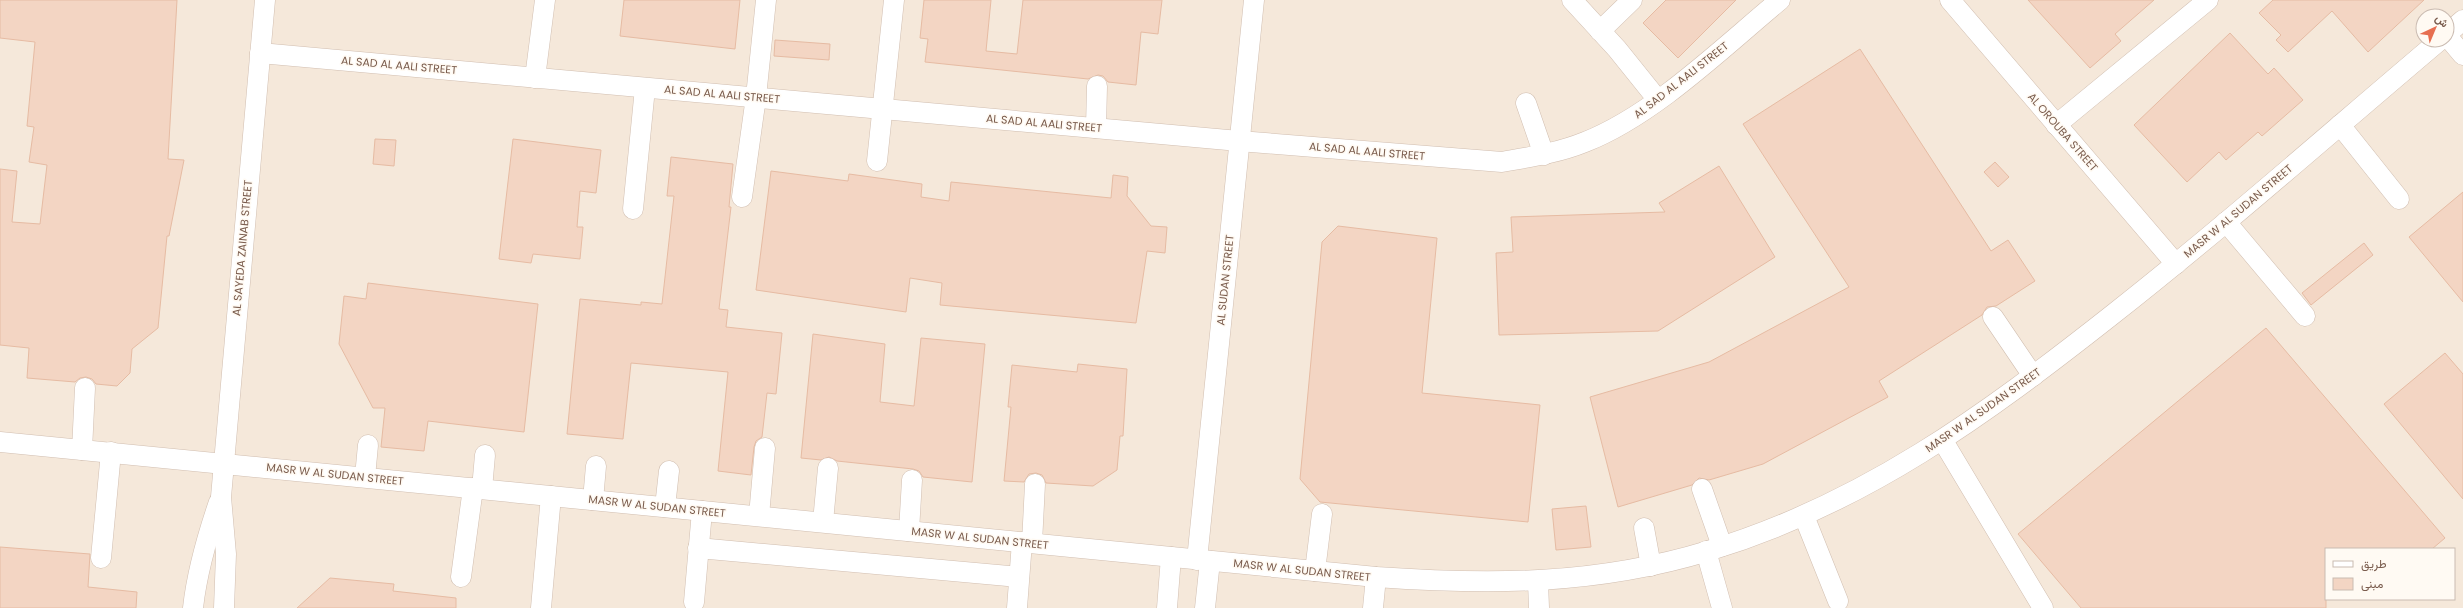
<svg xmlns="http://www.w3.org/2000/svg" width="2463" height="608" viewBox="0 0 2463 608" font-family="Poppins,Vazirmatn,sans-serif">
  <style>
    .residential { fill: #f5e8da; fill-rule: evenodd }
    .building { fill: #f3d5c3; stroke: #e6bba3 }
    .lines { fill: none; stroke-linecap: round; stroke-linejoin: round }
    .minor-casing { stroke: #d1beb0; stroke-width: 21 }
    .minor { stroke: #fff; stroke-width: 20 }
    .labels { text-anchor: middle; dominant-baseline: central; stroke-width: 3; stroke-linejoin: round; paint-order: stroke }
    .street-label { font-size: 11px; fill: #7a5c4d; stroke: #fffaf3 }
  </style>
  <rect width="100%" height="100%" fill="#fdf6ec"/>
  <path class="residential" d="M0 0H2463V608H0ZM2423 16H2447V40H2423ZM2326 549H2454V599H2326Z"/>
  <g class="building">
    <path d="M0 0H177L168 159 184 160 169 236H167L158 328 132 349 130 373 117 386 96 384 92 379 86 377 80 378 75 382 27 378 29 348 0 345V169L17 171 12 222 40 224 47 165 29 162 34 127 27 126 35 42 0 38Z"/>
    <path d="M624 0H740L735 49 620 36Z"/>
    <path d="M924 0H991L986 51 1017 54 1023 0H1162L1158 34 1141 32 1136 85 1108 82 1103 76 1098 75 1088 79 925 62 928 39 920 38Z"/>
    <path d="M1666 0H1736L1678 58 1643 23Z"/>
    <path d="M2028 0H2154L2115 34 2121 41 2090 68Z"/>
    <path d="M2273 0H2424L2368 52 2332 11 2288 52 2276 40 2281 35 2259 13Z"/>
    <path d="M2230 33 2268 74 2274 68 2303 100 2262 136 2258 132 2226 160 2219 152 2187 182 2134 125Z"/>
    <path d="M775 40 830 44 829 60 774 56Z"/>
    <path d="M1860 49 1991 251 2008 240 2035 281 1996 306 1987 307 1982 315 1879 381 1888 397 1763 464 1709 480 1699 478 1692 485 1618 507 1590 397 1709 362 1849 287 1743 124Z"/>
    <path d="M375 139 396 140 394 166 373 164Z"/>
    <path d="M513 139 601 150 596 193 580 191 577 227H583L580 259 533 254 531 263 499 259Z"/>
    <path d="M671 157 733 164 729 207H731L719 309 728 310 726 327 782 333 776 394 767 393 762 437 756 441 754 447 751 475 718 471 728 372 631 363 623 439 567 434 580 299 641 305V302L662 304 674 196H667Z"/>
    <path d="M1995 162 2009 177 1998 187 1984 172Z"/>
    <path d="M1719 166 1775 257 1658 331 1499 335 1496 253 1513 252 1511 217 1665 212 1659 203Z"/>
    <path d="M771 171 848 181 849 174 922 184 921 197 949 201 951 182 1111 198 1113 175 1128 177 1127 196 1151 226 1167 227 1165 253 1147 251 1136 323 940 305 942 283 910 278 906 312 756 290Z"/>
    <path d="M2463 192V302L2409 237Z"/>
    <path d="M1338 226 1437 238 1422 393 1540 405 1528 522 1320 502 1300 479 1322 242Z"/>
    <path d="M2364 243 2373 255 2311 305 2302 293Z"/>
    <path d="M368 283 538 304 524 432 428 421 424 451 381 447 385 408H373L339 344 344 296 366 299Z"/>
    <path d="M2266 328 2445 538 2432 549H2326V608H2081L2018 534Z"/>
    <path d="M813 334 885 344 880 402 914 406 921 338 985 344 972 482 923 477 919 471 913 469 837 461 829 457 821 460 801 458Z"/>
    <path d="M2445 353 2463 374V499L2384 404Z"/>
    <path d="M1078 364 1127 369 1123 436H1120L1117 470 1093 486 1046 483 1042 475 1036 473 1029 474 1024 482 1004 481 1011 407H1008L1012 365 1077 372Z"/>
    <path d="M1586 506 1591 547 1556 550 1552 509Z"/>
    <path d="M0 547 90 554 88 587 137 592 136 608H0Z"/>
    <path d="M330 578 394 584 393 591 456 598V608H297Z"/>
  </g>
  <g class="lines">
    <g class="minor-casing">
      <g id="minor">
        <path d="M1572 0 1617 49 1658 100"/>
        <path d="M1950 0 2176 264"/>
        <path d="M1600 31 1632 0"/>
        <path d="M2447 34 2463 20"/>
        <path d="M2447 36 2463 55"/>
        <path d="M260 53 1239 141 1502 162C1530 157 1558 153 1585 142 1654 115 1722 48 1780 0"/>
        <path d="M535 78 545 0"/>
        <path d="M1526 103 1544 155"/>
        <path d="M2056 125 2208 0"/>
        <path d="M2340 125 2399 199"/>
        <path d="M1096 128 1097 86"/>
        <path d="M877 161 894 0"/>
        <path d="M742 197 756 97 766 0"/>
        <path d="M633 209 645 88"/>
        <path d="M2226 222 2305 316"/>
        <path d="M1993 317 2033 376"/>
        <path d="M1943 441 2043 608"/>
        <path d="M0 442 1376 577C1491 585 1596 585 1708 551 1864 504 1985 415 2112 315 2224 227 2331 132 2440 40"/>
        <path d="M82 450 85 388"/>
        <path d="M365 477 368 445"/>
        <path d="M482 489 485 455"/>
        <path d="M1702 489 1722 546"/>
        <path d="M593 500 596 466"/>
        <path d="M665 507 669 471"/>
        <path d="M759 516 765 448"/>
        <path d="M1804 516 1838 601"/>
        <path d="M823 522 828 468"/>
        <path d="M1644 528 1651 566"/>
        <path d="M909 531 912 480"/>
        <path d="M1032 543 1035 484"/>
        <path d="M698 548 1019 577"/>
        <path d="M1706 551 1722 608"/>
        <path d="M101 558 111 452"/>
        <path d="M1197 560 1254 0"/>
        <path d="M1315 571 1322 514"/>
        <path d="M461 577 473 488"/>
        <path d="M1538 582 1539 608"/>
        <path d="M694 602 702 511"/>
        <path d="M193 608C197 571 207 537 219 502"/>
        <path d="M224 608 226 554 221 497 265 0"/>
        <path d="M541 608 551 496"/>
        <path d="M1017 608 1022 542"/>
        <path d="M1167 608 1171 557"/>
        <path d="M1205 608 1210 561"/>
        <path d="M1373 608 1376 577"/>
      </g>
    </g>
    <use href="#minor" class="minor"/>
  </g>
  <g class="labels">
    <g class="street-label">
      <text transform="translate(399 65) rotate(5)">AL SAD AL AALI STREET</text>
      <text transform="translate(1681 80) rotate(-38)">AL SAD AL AALI STREET</text>
      <text transform="translate(722 94) rotate(5)">AL SAD AL AALI STREET</text>
      <text transform="translate(1044 123) rotate(5)">AL SAD AL AALI STREET</text>
      <text transform="translate(2063 132) rotate(49)">AL OROUBA STREET</text>
      <text transform="translate(1367 151) rotate(5)">AL SAD AL AALI STREET</text>
      <text transform="translate(2238 211) rotate(-40)">MASR W AL SUDAN STREET</text>
      <text transform="translate(242 248) rotate(-85)">AL SAYEDA ZAINAB STREET</text>
      <text transform="translate(1225 280) rotate(-84)">AL SUDAN STREET</text>
      <text transform="translate(1983 410) rotate(-35)">MASR W AL SUDAN STREET</text>
      <text transform="translate(335 474) rotate(6)">MASR W AL SUDAN STREET</text>
      <text transform="translate(657 506) rotate(6)">MASR W AL SUDAN STREET</text>
      <text transform="translate(980 538) rotate(6)">MASR W AL SUDAN STREET</text>
      <text transform="translate(1302 570) rotate(6)">MASR W AL SUDAN STREET</text>
    </g>
  </g>
  <rect x="2325" y="548" width="130" height="52" fill="#fffaf3" stroke="#cabbb1"/>
  <rect x="2333" y="561" width="20" height="6" fill="#ffffff" stroke="#cabbb1"/>
  <text x="2361" y="568" font-size="12" fill="#7a5c4d">طريق</text>
  <rect x="2333" y="578" width="20" height="12" fill="#f3d5c3" stroke="#cabbb1"/>
  <text x="2361" y="588" font-size="12" fill="#7a5c4d">مبنى</text>
  <g transform="translate(2435 28) rotate(44)"><circle r="19" fill="#fffaf3" stroke="#cabbb1"/>
  <path d="M0-3L7 15L0 10L-7 15Z" fill="#e76f51"/>
  <text y="-6" font-size="11" font-weight="bold" text-anchor="middle" fill="#7a5c4d">ش</text>
  </g>
</svg>
